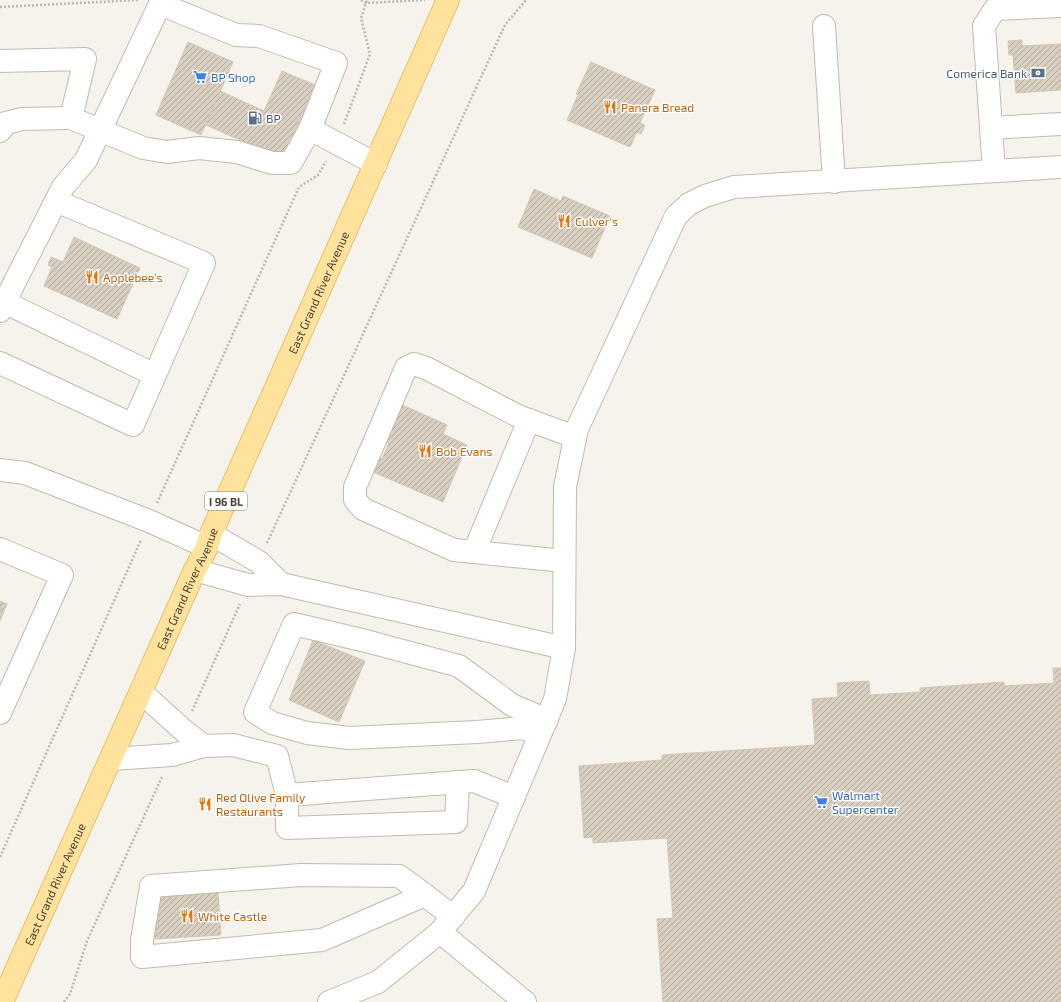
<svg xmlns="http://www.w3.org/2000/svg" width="1061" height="1002" viewBox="0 0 1061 1002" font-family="'Exo 2',sans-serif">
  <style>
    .building { fill: url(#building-hatch); stroke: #d3c7b4 }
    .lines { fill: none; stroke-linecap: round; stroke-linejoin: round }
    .minor-casing { stroke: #c2bbae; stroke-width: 24 }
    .major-casing { stroke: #e6c16a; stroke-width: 24 }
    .path { stroke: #c4b79f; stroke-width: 2.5; stroke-dasharray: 2 2; stroke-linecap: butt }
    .minor { stroke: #fff; stroke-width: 22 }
    .major { stroke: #ffe39c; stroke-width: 22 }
    .labels { text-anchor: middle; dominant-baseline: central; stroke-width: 3; stroke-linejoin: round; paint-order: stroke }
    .shield { fill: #fff; stroke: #817c74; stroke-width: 1 }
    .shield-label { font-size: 11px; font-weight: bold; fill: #4b4439 }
    .service-label { font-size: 12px; fill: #4e5e75; stroke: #fff; text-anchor: end }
    .shop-label { font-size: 12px; fill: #366cbe; stroke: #fff; text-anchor: start }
    .food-label { font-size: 12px; fill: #c56008; stroke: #fff; text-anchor: start }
    .street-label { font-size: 12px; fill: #4b4439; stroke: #fff }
  </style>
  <defs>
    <pattern id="building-hatch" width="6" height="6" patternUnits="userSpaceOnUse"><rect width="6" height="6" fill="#d8cfc1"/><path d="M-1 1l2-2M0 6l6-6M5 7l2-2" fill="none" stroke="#b1aa9e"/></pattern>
  </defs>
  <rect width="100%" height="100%" fill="#f6f3ec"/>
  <g class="building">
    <path d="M1022 40V46L1061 44V90L1016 93 1013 55H1009L1008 41Z"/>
    <path d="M188 42 233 62 201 135 156 115Z"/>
    <path d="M591 62 655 90 640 123 645 125 641 134 637 132 630 147 567 120 578 95 576 94Z"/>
    <path d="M282 71 315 85 283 159 206 125 220 91 264 111Z"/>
    <path d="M534 189 561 201 563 196 610 216 592 258 518 227Z"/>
    <path d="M74 237 140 268 117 319 44 286 52 267 48 265 51 257 63 262Z"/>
    <path d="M398 403 447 425 443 434 467 445 443 502 373 472 379 458 382 459 389 443 382 440Z"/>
    <path d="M0 601 7 604 0 621Z"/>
    <path d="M313 640 365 661 339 722 289 700Z"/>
    <path d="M1053 668H1061V1002H663L657 919 673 918 667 838 593 843V837L584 838 579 766 662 760V755L815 745 812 699 838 697 837 683 869 681 870 695 920 692V688L1004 682V686L1054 683Z"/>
    <path d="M218 892 221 935 155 939 152 898Z"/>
  </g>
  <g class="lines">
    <g class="minor-casing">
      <g id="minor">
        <path d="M160 4 236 35 259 36 336 63 310 129 376 164"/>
        <path d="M824 26 834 182"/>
        <path d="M0 61 85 59 71 118 143 148 167 152 199 148 237 152 272 163H291L310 129"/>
        <path d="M991 128 1061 124"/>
        <path d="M0 131 6 123 22 119 71 118"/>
        <path d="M994 171 984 26 995 9 1061 6"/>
        <path d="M4 302 155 375"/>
        <path d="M0 311 63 187 86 160 160 4V0"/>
        <path d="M0 363 133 425 204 263 56 201"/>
        <path d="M0 470 25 473 149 521 207 547"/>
        <path d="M211 534 259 562 281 584"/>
        <path d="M0 549 62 575 0 713"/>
        <path d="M474 552 529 420"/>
        <path d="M564 561 454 550 363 509 355 500V487L406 368 414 364 426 368 518 416 575 437"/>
        <path d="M195 570 248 585 281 584 564 648"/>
        <path d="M141 692 183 730 204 746"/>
        <path d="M540 735 523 728 477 732 349 738 307 733 272 723 255 712 294 624 366 641 459 666 512 705 547 720"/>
        <path d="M112 759 172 755 204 746 233 745 277 756 287 795 474 781 514 797"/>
        <path d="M287 795V828L456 822 458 782"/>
        <path d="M425 895 399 876 301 875 151 886 142 940V957L322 940 425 895 453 917"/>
        <path d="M440 932 525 1002"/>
        <path d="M329 1002 378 982 440 932 474 891 555 699 564 648 565 487 577 429 676 216 689 204 705 196 734 187 1061 167"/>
      </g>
    </g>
    <g class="major-casing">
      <g id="major">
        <path id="s1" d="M2 1002 195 570 207 547 211 534 448 0"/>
      </g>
    </g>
    <g class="path">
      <path d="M361 0 366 3 425 0"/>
      <path d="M0 7 138 0"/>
      <path d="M344 124 370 54 361 18 367 0"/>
      <path d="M157 503 299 187 318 175 326 161"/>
      <path d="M267 543 505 25 526 0"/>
      <path d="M192 711 240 604"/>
      <path d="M0 857 141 540"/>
      <path d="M64 1002 70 994 87 941 162 777"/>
    </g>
    <use href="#minor" class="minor"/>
    <use href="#major" class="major"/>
  </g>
  <defs>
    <g id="bank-bare" transform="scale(1.08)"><path d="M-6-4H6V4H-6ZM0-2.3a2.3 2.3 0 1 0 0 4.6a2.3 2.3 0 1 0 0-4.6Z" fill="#5c6f8a" stroke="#fff" stroke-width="2.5" paint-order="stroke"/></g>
    <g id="supermarket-bare" transform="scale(1.08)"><path d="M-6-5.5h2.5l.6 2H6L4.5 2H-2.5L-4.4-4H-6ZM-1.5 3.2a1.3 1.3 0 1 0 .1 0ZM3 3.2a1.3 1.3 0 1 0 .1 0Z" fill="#3f7fe0" stroke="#fff" stroke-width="2.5" paint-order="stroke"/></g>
    <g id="restaurant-bare" transform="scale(1.08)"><path d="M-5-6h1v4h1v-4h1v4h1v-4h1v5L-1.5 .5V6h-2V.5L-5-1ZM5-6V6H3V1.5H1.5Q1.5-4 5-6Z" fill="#e8710a" stroke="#fff" stroke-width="2.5" paint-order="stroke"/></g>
    <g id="fuel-bare" transform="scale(1.08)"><path d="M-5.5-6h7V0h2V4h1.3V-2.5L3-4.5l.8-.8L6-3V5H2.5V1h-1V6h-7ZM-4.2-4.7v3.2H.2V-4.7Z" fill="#5c6f8a" stroke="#fff" stroke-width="2.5" paint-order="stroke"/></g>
  </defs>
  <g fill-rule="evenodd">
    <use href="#bank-bare" x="1038" y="73"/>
    <use href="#supermarket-bare" x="200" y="77"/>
    <use href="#restaurant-bare" x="610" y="107"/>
    <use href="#fuel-bare" x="255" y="118"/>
    <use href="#restaurant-bare" x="564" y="221"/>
    <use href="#restaurant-bare" x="92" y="277"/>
    <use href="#restaurant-bare" x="425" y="451"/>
    <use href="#supermarket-bare" x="821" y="802"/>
    <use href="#restaurant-bare" x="205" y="804"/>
    <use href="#restaurant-bare" x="187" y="916"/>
  </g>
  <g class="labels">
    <rect class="shield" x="205" y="492" width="42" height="18" rx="3"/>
    <g class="shield-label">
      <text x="226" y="501">I 96 BL</text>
    </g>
    <g class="service-label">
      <text x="1027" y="73">Comerica Bank</text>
      <text x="266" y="118" text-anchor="start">BP</text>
    </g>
    <g class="shop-label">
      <text x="211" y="77">BP Shop</text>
      <text x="832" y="795">Walmart<tspan x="832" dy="14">Supercenter</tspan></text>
    </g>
    <g class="food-label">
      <text x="621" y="107">Panera Bread</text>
      <text x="575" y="221">Culver's</text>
      <text x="103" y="277">Applebee's</text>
      <text x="436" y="451">Bob Evans</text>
      <text x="216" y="797">Red Olive Family<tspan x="216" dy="14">Restaurants</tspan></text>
      <text x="198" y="916">White Castle</text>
    </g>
    <g class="street-label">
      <text stroke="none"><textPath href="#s1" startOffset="777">East Grand River Avenue</textPath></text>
      <text stroke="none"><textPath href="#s1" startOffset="453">East Grand River Avenue</textPath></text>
      <text stroke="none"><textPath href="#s1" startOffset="129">East Grand River Avenue</textPath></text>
    </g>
  </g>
</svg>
